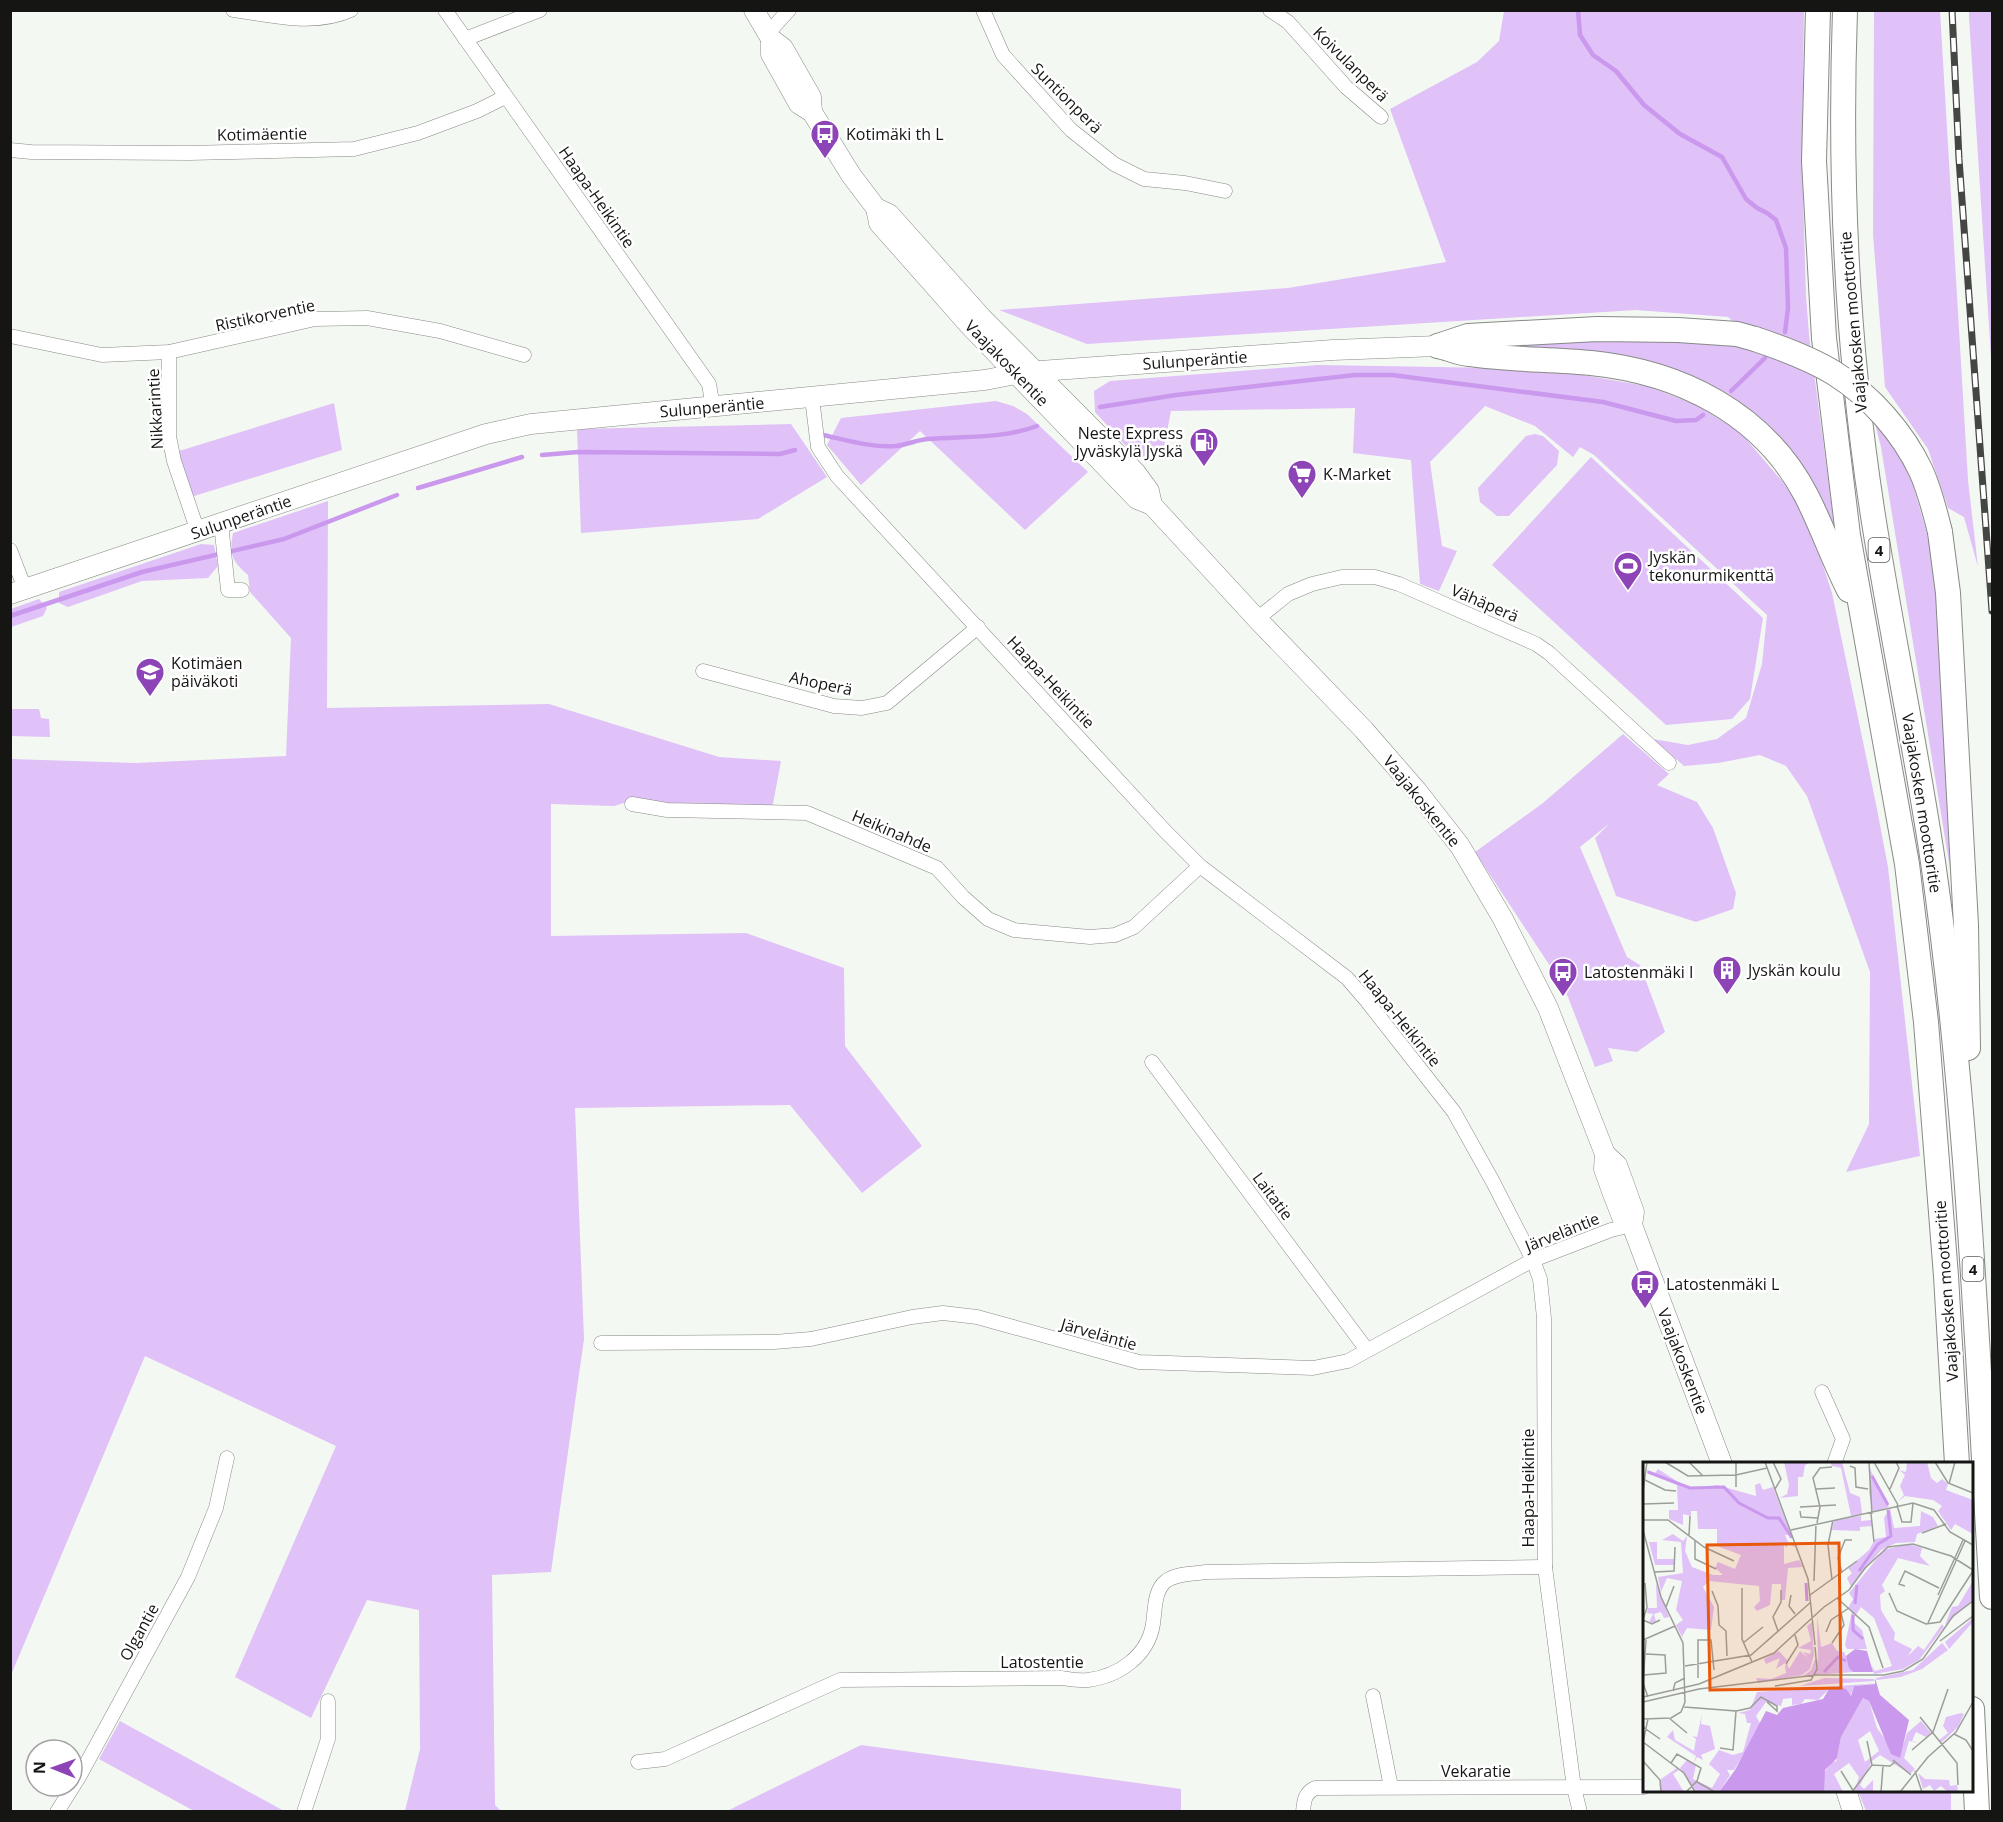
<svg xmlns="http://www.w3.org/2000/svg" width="2003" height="1822" viewBox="0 0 2003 1822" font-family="'Open Sans',sans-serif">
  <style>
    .green { fill: #e0c1f8 }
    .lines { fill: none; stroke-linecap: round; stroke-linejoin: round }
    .stream { stroke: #ca98ed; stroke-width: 4.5 }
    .street-casing { stroke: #878a85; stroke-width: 15 }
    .secondary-casing { stroke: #878a85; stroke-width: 21 }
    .highway-casing { stroke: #878a85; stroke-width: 26 }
    .street { stroke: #fff; stroke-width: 14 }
    .secondary { stroke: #fff; stroke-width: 20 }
    .highway { stroke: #fff; stroke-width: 24 }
    .rail-casing { stroke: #444643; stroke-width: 7 }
    .rail { stroke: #fff; stroke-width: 4.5; stroke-dasharray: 14; stroke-linecap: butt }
    .highway-bridge-casing { stroke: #878a85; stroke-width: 26; stroke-linecap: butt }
    .highway-bridge { stroke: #fff; stroke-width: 24 }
    .labels { text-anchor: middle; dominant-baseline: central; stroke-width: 5; stroke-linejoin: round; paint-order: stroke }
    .shield { fill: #fff; stroke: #5b5c5a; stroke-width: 1.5 }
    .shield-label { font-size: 15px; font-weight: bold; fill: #151614 }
    .street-label { font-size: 16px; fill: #151614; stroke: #fff }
    .poi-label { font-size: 16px; fill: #151614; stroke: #fff; text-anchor: start }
    .inset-river { fill: none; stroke: #ca98ed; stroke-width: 3 }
    .inset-road { fill: none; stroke: #9b9e99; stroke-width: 1.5 }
    .view { fill: #e8590c; fill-opacity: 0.15; stroke: #e8590c; stroke-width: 3 }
    .inset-edge { fill: none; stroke: #151614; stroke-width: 3 }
  </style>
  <rect width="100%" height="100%" fill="#f4f8f2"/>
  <g class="green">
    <path d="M1504 11H1804L1802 161 1806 296 1809 335 1835 530 1726 398 1470 347 1737 325 1728 317 1636 310 1087 344 999 310 1288 288 1446 262 1390 109 1477 62 1499 41Z"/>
    <path d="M1874 11H1940L1968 480 1978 567 1964 517 1948 508 1928 449 1885 387 1873 234Z"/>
    <path d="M1969 11H1992V373L1969 17Z"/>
    <path d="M1318 365 1548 369 1647 386 1697 405 1740 432 1794 495 1815 541 1832 593 1876 804 1888 867 1920 1156 1846 1172 1869 1124 1870 972 1807 796 1786 766 1760 755 1718 763 1684 766 1653 739 1688 745 1717 739 1746 718 1762 664 1767 615 1594 455 1580 447 1573 457 1535 426 1485 406 1430 462 1442 546 1457 551 1439 591 1420 584 1411 460 1353 453 1355 408 1171 411 1162 457H1136L1095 412 1094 391 1110 381Z"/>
    <path d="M996 401 1013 406 1027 414 1088 472 1025 530 920 431 861 485 827 445 841 418Z"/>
    <path d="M334 403 342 450 191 497 176 452Z"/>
    <path d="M1874 420 1897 449 1911 477 1931 548 1943 655 1953 887 1881 447Z"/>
    <path d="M791 424 827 477 758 519 581 533 577 429Z"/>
    <path d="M1535 434 1543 436 1559 451 1557 465 1509 516H1497L1480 502 1478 488 1526 436Z"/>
    <path d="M1591 457 1763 618 1750 699 1732 719 1666 725 1492 565Z"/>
    <path d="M328 501 327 708 549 704 719 757 781 761 772 809 668 807 630 801 614 806 551 804V936L746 933 844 968 845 1046 922 1146 862 1193 790 1105 575 1108 584 1339 551 1572 492 1575 495 1805 501 1811H405L420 1749 419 1610 367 1600 311 1718 235 1677 336 1446 145 1356 11 1675V759L136 763 286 756 291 638 250 592 248 575C232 561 229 555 233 533Z"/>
    <path d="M201 544 214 545 218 566 208 578 142 581 68 607 59 603V592Z"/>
    <path d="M39 599 47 608 43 616 11 627V609Z"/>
    <path d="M11 709H39L41 718 49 719 50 737 11 736Z"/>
    <path d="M1623 734 1669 774 1657 785 1697 802 1713 828 1736 893 1733 909 1696 922 1616 896 1595 838 1610 823 1580 847 1627 957 1640 965 1665 1032 1637 1052 1608 1048 1613 1061 1595 1067 1568 997 1556 975 1475 852 1543 803Z"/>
    <path d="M120 1721 284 1811H194L99 1759Z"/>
    <path d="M861 1745 1181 1789V1811H727Z"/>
    <path d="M1858 1791H1951V1811H1866Z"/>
  </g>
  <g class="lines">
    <g class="stream">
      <path d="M1578 10 1580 35 1593 55 1616 71 1644 105 1680 134 1722 157 1746 199 1757 208 1767 213 1776 220 1786 248 1788 308 1785 332"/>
      <path d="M1731 391 1765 358"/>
      <path d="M1100 407 1176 395 1355 375H1392L1603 402 1676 421 1696 420 1703 415"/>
      <path d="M823 435C846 440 872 448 896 446 906 445 917 440 927 439 963 436 1003 439 1037 426"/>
      <path d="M542 455 578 452 780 454 795 450"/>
      <path d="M418 488 522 457"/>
      <path d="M10 616 142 572 284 539 397 495"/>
    </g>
    <g class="street-casing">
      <g id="street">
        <path d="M233 10C272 15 314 27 351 10"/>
        <path d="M445 10 709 384 713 407"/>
        <path d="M983 10 1003 55 1071 130 1114 164 1144 179 1185 183 1225 191"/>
        <path d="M1270 10 1288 22 1346 87 1381 117"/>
        <path d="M768 33 789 10"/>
        <path d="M465 39 540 10"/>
        <path d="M10 150 31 152 189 153 354 149 418 133 477 111 505 97"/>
        <path d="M10 336 102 355 169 352 315 319 367 318 440 331 524 355"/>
        <path d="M169 352V436L174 461 198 532"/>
        <path d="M812 398 818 447 837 476 1165 831 1200 866 1347 978 1366 1000 1454 1112 1493 1182 1533 1260 1540 1279 1544 1318 1545 1567 1574 1788 1580 1812"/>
        <path d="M221 523 228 590H242"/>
        <path d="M10 550 25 589"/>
        <path d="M1257 619 1288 594 1312 584 1342 577H1375L1399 584 1536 644 1549 653 1669 763"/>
        <path d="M703 671 834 706 862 708 887 703 978 627"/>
        <path d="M632 804 667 810 807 813 937 868 963 897 988 919 1014 930 1090 937 1115 935 1134 927 1200 866"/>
        <path d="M1152 1062 1367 1350"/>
        <path d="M601 1343 774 1342 811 1339 912 1317 943 1313 977 1317 1139 1362 1313 1368 1348 1361 1533 1260 1611 1230 1632 1225"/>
        <path d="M1822 1392 1843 1439 1834 1464"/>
        <path d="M1373 1696 1391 1787"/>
        <path d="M638 1762 665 1759 840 1680 1061 1678C1069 1679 1080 1681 1088 1680 1119 1676 1148 1656 1153 1624 1155 1611 1154 1590 1166 1581 1176 1573 1194 1574 1206 1572L1545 1567"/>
        <path d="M57 1812 79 1777 188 1577 216 1508 227 1458"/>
        <path d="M304 1812 328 1739V1701"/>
        <path d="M1303 1812C1304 1800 1305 1793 1315 1788L1644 1787"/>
      </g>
    </g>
    <g class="secondary-casing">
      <g id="secondary">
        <path d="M754 10 771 39 783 48 811 97 812 112"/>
        <path d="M771 39V54L799 104 812 112 851 175 876 208 879 223 971 327 1137 499 1152 505 1257 619 1364 730 1417 791 1460 846 1503 919 1548 1008 1605 1154 1604 1169 1613 1194 1622 1217 1632 1225 1722 1464"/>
        <path d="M876 208 889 214 982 318 1136 473 1149 491 1152 505"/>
        <path d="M10 594 486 434 531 424 985 380 1026 372 1333 350 1438 346"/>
        <path d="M1605 1154 1617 1165 1634 1212 1632 1225"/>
        <path d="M1846 1790 1853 1812"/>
      </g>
    </g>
    <g class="highway-casing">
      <g id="highway">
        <path d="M1818 10 1814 161 1824 338 1848 535 1907 864 1926 1022 1946 1276 1957 1464"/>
        <path d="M1845 10C1839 181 1847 353 1874 522 1892 635 1916 748 1933 862 1968 1106 1977 1351 1992 1597"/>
        <path d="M1438 346C1448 348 1458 353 1469 354 1509 360 1550 359 1591 363 1680 372 1763 413 1806 495 1822 526 1833 559 1849 590"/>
        <path d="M1438 346 1468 336 1597 329 1678 330 1737 334 1755 339"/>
        <path d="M1940 532 1948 593 1966 925 1968 1048"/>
        <path d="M1972 1709 1977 1812"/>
      </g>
    </g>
    <use href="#street" class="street"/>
    <use href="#secondary" class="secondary"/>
    <use href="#highway" class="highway"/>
    <g class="rail-casing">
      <path id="rail" d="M1952 10 1959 159 1992 611"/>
    </g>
    <use href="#rail" class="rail"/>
    <g class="highway-bridge-casing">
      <path id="highway-bridge" d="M1755 339C1782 348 1810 358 1834 373 1871 396 1903 433 1921 471 1930 491 1935 512 1940 532"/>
    </g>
    <use href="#highway-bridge" class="highway-bridge"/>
  </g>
  <defs>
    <g id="bus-pin" transform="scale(1.5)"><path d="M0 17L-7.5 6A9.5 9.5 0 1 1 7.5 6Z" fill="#8c44b7" stroke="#fff"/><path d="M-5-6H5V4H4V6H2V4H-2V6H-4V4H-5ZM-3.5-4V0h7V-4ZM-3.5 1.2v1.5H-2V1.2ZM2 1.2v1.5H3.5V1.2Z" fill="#fff"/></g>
    <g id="fuel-pin" transform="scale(1.5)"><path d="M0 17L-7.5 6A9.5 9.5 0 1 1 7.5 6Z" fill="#8c44b7" stroke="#fff"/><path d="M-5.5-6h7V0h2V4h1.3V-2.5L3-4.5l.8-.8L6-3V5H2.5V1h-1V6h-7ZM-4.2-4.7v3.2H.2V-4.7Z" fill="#fff"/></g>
    <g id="supermarket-pin" transform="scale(1.5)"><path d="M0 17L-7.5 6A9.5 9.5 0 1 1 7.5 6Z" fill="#8c44b7" stroke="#fff"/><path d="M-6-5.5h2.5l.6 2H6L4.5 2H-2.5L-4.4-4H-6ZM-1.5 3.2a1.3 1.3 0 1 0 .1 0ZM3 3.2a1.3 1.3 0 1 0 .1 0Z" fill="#fff"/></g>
    <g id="stadium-pin" transform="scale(1.5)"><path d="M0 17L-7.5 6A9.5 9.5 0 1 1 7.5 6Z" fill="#8c44b7" stroke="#fff"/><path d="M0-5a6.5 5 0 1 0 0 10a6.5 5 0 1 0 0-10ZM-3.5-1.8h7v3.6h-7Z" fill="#fff"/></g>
    <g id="school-pin" transform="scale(1.5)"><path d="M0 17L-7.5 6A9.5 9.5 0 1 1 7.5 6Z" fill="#8c44b7" stroke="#fff"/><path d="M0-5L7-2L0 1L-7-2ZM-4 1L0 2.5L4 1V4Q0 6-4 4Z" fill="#fff"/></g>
    <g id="building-pin" transform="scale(1.5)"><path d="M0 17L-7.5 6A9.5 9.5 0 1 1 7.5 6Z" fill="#8c44b7" stroke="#fff"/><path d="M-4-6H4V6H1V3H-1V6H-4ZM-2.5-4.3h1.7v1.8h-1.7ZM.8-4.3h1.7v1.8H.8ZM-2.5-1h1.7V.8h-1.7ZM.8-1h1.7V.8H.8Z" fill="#fff"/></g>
  </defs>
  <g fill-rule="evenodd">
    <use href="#bus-pin" x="825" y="134"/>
    <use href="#fuel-pin" x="1204" y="442"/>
    <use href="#supermarket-pin" x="1302" y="474"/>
    <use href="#stadium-pin" x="1628" y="566"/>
    <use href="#school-pin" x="150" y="672"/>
    <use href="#building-pin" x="1727" y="970"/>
    <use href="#bus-pin" x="1563" y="972"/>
    <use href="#bus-pin" x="1645" y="1284"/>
  </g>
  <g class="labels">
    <g class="shield">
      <rect x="1868.5" y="538" width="21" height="24" rx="4.5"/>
      <rect x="1962.5" y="1257" width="21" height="24" rx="4.5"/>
    </g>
    <g class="shield-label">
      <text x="1879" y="550">4</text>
      <text x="1973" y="1269">4</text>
    </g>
    <g class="street-label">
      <text transform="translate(1351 64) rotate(45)">Koivulanperä</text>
      <text transform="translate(1067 98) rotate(45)">Suntionperä</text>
      <text transform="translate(262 134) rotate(-1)">Kotimäentie</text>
      <text transform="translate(597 197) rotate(55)">Haapa-Heikintie</text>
      <text transform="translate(265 315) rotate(-12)">Ristikorventie</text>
      <text transform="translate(1853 322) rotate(-95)">Vaajakosken moottoritie</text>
      <text transform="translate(1195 360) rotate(-4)">Sulunperäntie</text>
      <text transform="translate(1007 363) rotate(46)">Vaajakoskentie</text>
      <text transform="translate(712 407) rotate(-5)">Sulunperäntie</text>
      <text transform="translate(155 409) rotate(-93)">Nikkarintie</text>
      <text transform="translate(241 517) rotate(-19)">Sulunperäntie</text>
      <text transform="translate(1485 603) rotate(23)">Vähäperä</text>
      <text transform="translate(1051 682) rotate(47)">Haapa-Heikintie</text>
      <text transform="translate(821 683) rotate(12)">Ahoperä</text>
      <text transform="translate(1422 801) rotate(51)">Vaajakoskentie</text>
      <text transform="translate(1922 803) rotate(81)">Vaajakosken moottoritie</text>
      <text transform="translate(892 831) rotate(23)">Heikinahde</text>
      <text transform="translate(1400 1018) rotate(51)">Haapa-Heikintie</text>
      <text transform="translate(1273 1196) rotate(53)">Laitatie</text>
      <text transform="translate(1562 1232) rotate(-22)">Järveläntie</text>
      <text transform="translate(1946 1291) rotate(-94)">Vaajakosken moottoritie</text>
      <text transform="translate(1099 1334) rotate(16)">Järveläntie</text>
      <text transform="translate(1683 1361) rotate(69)">Vaajakoskentie</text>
      <text transform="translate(1528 1488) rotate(-90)">Haapa-Heikintie</text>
      <text transform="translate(139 1632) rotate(-61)">Olgantie</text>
      <text x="1042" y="1662">Latostentie</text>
      <text x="1476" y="1771">Vekaratie</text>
    </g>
    <g class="poi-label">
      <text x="846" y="134">Kotimäki th L</text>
      <text x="1183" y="433" text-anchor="end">Neste Express<tspan x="1183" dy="18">Jyväskylä Jyskä</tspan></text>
      <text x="1323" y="474">K-Market</text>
      <text x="1649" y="557">Jyskän<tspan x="1649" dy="18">tekonurmikenttä</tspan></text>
      <text x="171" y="663">Kotimäen<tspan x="171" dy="18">päiväkoti</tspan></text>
      <text x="1748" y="970">Jyskän koulu</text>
      <text x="1584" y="972">Latostenmäki I</text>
      <text x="1666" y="1284">Latostenmäki L</text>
    </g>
  </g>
  <g transform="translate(1643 1462)">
    <rect width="330" height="330" fill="#f4f8f2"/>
    <path d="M141 0H169L162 3 160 15H155V34L137 36 144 32 146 23ZM187 0H199L207 31 217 35 219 52 208 54 198 6 189 4ZM264 0H284L288 16 294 21 299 17 305 22 303 28 330 38V72L312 62 308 68 295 49 299 44 290 38 262 34 255 40 261 33 257 24 262 13 256 8 263 10ZM15 7 46 27 74 23 113 34 112 23 117 21 120 28 130 25 148 72 142 73 145 80 151 81 152 85 145 82 143 86 141 81V102L156 98 160 105 145 106 142 138H138V122H129L127 143 114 149 111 145 117 139 116 124 66 119 60 125 71 145 68 168 44 166 39 175 33 163 40 158 33 148 39 119 24 116 18 130 15 115 40 111 38 80 19 78 30 72 40 79 44 74 42 89 49 105 70 113H80L72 106 75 100 92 107 98 93 74 84V67H55L54 49H48V54L40 52V63L26 57V48H35L34 23 4 11V8L12 11ZM227 7 246 45 230 50 226 31ZM247 46 251 66 277 64 278 49 290 55 295 64 274 72 272 80 253 81 238 88 208 125 204 116 209 111 205 106 226 88 232 77 243 75 241 56ZM218 54V59L228 58 229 64 217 65V69L189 68 191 58ZM6 80H14V97H31V103H12ZM265 82 279 86 277 94 287 104 255 96 239 123 242 129 237 133 238 148 252 171 251 178 269 187 265 194 275 184 281 188 299 162 301 165 276 198 260 207 231 212 228 203 232 209 249 204 231 156 218 145 209 159 219 168 224 187H204L202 183 209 149 205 146 210 137 206 131 241 88ZM330 119V138L302 163 309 145 315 144ZM13 121 26 155 21 156 18 150 11 152 13 160 9 161 6 160 10 152 4 151 5 146H14ZM174 153 178 185 189 181 194 189 201 190 210 210 160 214 168 208 172 197 175 199ZM330 156V160L306 187 302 180ZM169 160 171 193 167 207 159 213 115 221 113 216 128 217 143 211 142 204 144 201 146 207 157 189 165 196 160 190 167 192 168 188 155 186 168 179 164 164ZM299 181 305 188 279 207 258 215 234 218 233 216 270 208ZM136 189 145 199 133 207 137 196 123 202 121 197ZM181 216 231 217 232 219 157 224ZM236 221 211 224 207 234 186 227 175 238 162 237 158 242 149 243V236L140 237 138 244 123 240 113 254 118 263 91 308H84L87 313 76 330H53L37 306 44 298 53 303 50 317 69 326 77 312 66 302 76 288 90 293 100 290 108 261H104L102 252 95 251 107 248 114 230ZM220 236 226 239 234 266 256 296 264 271 278 259 288 271 283 275 273 270 269 279 276 281 266 279 261 296 272 307 267 312 237 293 229 299 217 323 221 327 230 318V330H211L216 315 206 301 191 312 200 330H181V311L190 298 193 300 198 275ZM227 269 236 289 222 300 215 278ZM318 251 321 252 315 265 298 281 296 278 305 271 300 264 303 255ZM59 252 58 262 67 264 72 287 58 293 60 298 54 295 51 301 53 294 24 275 30 268 32 278 51 289 53 277 49 274 54 275ZM34 306 36 308 30 312 41 330H18V317ZM275 311 282 317 306 318 307 324 314 323 315 330H305L298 324 291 329 287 323 280 327Z" fill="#e0c1f8" fill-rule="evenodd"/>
    <path d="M212 187 224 189 230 210H210L206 206 203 194ZM232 216 237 233 266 258 257 296 248 292 226 239 220 236 198 275 194 296 182 308 181 330H76L92 308 123 249 134 253 140 246 180 237 186 227 194 225 203 227 208 234 211 224 232 222Z" fill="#ca98ed"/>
    <path class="inset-river" d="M5 10 47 26 81 25 96 41 125 56H136L149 76M229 14 245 43M216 109 235 82 248 74 245 48M163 121 164 139M212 142 214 123M210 153V168L220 177M181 210 195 195 203 199"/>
    <path class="inset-road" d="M22 0 45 14 93 13 124 6M46 0 60 14M93 0V25M122 0 165 117 172 183M130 0 138 17 132 27M226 0 229 52M231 0 255 43M292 0 305 21 330 31M207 4 212 6 213 25 225 27M0 17 22 28 33 29M306 22 312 0M173 27 192 26M247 27 256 6 253 0M0 29 4 0M0 42 31 41M254 43 259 60H268L270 41M157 45 193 43M157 49 158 55 175 56M228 52 231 80M0 58H25L61 85 91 99M174 61 177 45 170 16 177 6 189 5M0 68 18 135 40 181 42 240 38 250 28 256 0 257M148 68 270 41 291 48 307 70 330 83M279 71 303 62M46 74 47 54M52 79V97L73 107M12 110 31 109 32 85M199 111 195 96 202 78H209M189 118 185 83 190 58M171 119 173 62M262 124 256 122 262 109 296 126M99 126V177L109 200M69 129 75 144 76 163 83 169 84 194M246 131 254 149 283 162 297 160 330 109M148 133 146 144 152 152M167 133 214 99M295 133 320 78M194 136 226 165 240 206M23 145 31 124M0 157 4 146 2 121M0 158 9 162 17 158M285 161 322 79M135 169 130 155 138 140V128M183 170 188 158 206 146M0 178 32 164M3 178 0 221 5 235M297 179 330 154M100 181 120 165M189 181 201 163 198 151M143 202 155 183 152 173M42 204 108 193 168 140M1 213 23 211 22 193 3 192M55 216V178H68L71 208M132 224 168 218 174 207 172 185M30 229 32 221 42 216M0 235 56 222 131 191 181 145 206 128 222 106 245 85 270 82 308 94 330 108M0 240 56 227 173 213H241L260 209 280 197 310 154 330 139M41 245 93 249 90 288 77 286M93 249 107 246 118 235 134 244V249L124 240M277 255 314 301 315 323M26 256 44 271M0 265 17 277M311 272 323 278 330 289M224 279 229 303M0 280 41 311 52 330M0 280 5 257M269 288 290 270 305 227M250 298 268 313M0 299 17 318 18 330M28 301 34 292 58 306 54 319 43 330M198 309 211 330M272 309 279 330M54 320 72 330M209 330 229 303 247 304 252 300M238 330 240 304M257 330 285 295 313 270 330 240"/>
    <path class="view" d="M196 81 198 226 67 228 64 83Z"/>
    <rect width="330" height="330" class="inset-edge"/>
  </g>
  <rect width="2003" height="1822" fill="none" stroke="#151614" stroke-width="24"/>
  <g transform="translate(54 1768) rotate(271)"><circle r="28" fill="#ffffff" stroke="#a1a2a1" stroke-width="1.5"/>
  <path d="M0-4.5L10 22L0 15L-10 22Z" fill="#8c44b7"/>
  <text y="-9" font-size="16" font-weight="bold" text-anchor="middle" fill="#151614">N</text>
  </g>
</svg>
